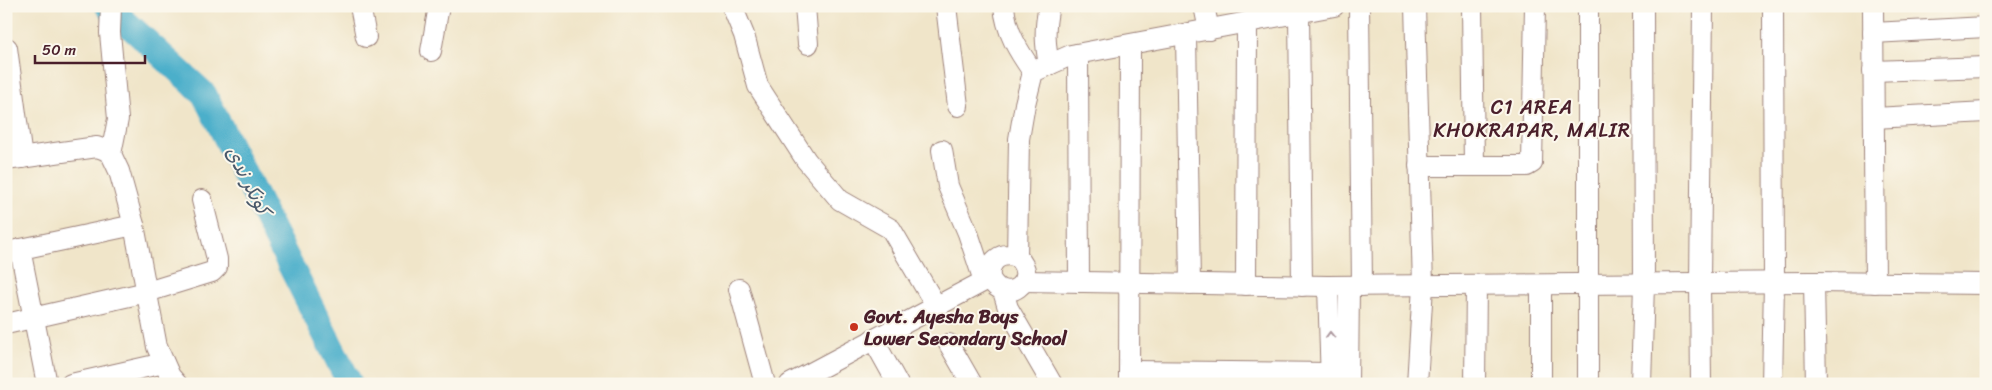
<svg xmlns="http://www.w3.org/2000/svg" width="1992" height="390" viewBox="0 0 1992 390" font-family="Sriracha,'Playpen Sans Arabic',sans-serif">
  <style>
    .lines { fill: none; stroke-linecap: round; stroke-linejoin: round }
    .river { stroke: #4bafca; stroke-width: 26 }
    .minor-casing { stroke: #9d827a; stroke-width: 22 }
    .minor { stroke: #fff; stroke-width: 20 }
    .oneway { stroke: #ae9aa0 }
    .poi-dot { fill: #c8321e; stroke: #fbf7ec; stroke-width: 2 }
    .labels { text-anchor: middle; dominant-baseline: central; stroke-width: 4; stroke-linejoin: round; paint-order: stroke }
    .poi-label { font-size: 19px; font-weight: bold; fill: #4a1f2b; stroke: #fbf7ec; text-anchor: start }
    .neighbourhood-label { font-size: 20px; letter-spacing: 1px; fill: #4a1f2b; stroke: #fbf7ec }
    .water-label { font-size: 20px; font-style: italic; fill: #4a596b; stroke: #fbf7ec }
  </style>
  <rect width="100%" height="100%" fill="#fbf7ec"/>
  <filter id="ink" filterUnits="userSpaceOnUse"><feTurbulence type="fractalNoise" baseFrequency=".02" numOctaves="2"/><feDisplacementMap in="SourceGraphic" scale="10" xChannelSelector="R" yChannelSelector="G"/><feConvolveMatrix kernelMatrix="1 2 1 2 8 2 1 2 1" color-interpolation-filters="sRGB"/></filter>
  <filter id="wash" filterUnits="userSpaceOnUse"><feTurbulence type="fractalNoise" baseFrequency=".0096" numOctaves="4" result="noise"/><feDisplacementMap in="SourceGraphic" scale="20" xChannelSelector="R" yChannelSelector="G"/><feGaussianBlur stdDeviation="1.12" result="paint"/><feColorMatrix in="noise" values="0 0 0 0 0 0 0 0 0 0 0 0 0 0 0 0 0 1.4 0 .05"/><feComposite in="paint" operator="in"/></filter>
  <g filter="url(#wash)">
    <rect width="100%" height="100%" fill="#f0e5c9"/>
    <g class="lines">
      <path class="river" d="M108 6 204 94 350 384"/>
    </g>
  </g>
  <g filter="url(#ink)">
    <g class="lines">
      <g class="minor-casing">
        <g id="minor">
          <path d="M360 6 366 37"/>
          <path d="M732 6 744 35 758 86 806 160 840 200 891 229 936 306"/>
          <path d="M805 6 808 44"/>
          <path d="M946 6 958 106"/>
          <path d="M1004 6C1006 32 1019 52 1033 72"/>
          <path d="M1204 6 1209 30"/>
          <path d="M1359 6 1362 286"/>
          <path d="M1415 6 1423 286 1417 384"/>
          <path d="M1472 6 1474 166"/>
          <path d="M1873 6 1875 283"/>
          <path d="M1299 12 1302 286"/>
          <path d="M1873 33 1986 27"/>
          <path d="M1186 34 1190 284"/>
          <path d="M7 48 22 158"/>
          <path d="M431 51 439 6"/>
          <path d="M1078 54 1079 282"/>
          <path d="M1049 65C1045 43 1044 29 1049 6"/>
          <path d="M1873 71 1986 67"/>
          <path d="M1874 118 1986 112"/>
          <path d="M942 150 948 186 968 233 984 281"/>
          <path d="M111 154 118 119 110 33 111 6"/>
          <path d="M6 160 97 147 105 150 111 154 119 171 134 225 157 347 170 376 177 384"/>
          <path d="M1419 166H1527L1532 163 1535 6"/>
          <path d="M20 249 47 384"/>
          <path d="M7 252 134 225"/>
          <path d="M1017 257C1001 251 988 261 990 278 1004 307 1042 281 1017 257L1019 139 1025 104 1033 72 1071 55 1334 6"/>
          <path d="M1024 281 1328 286 1814 282 1986 284"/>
          <path d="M1814 282 1816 384"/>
          <path d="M1246 285 1247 22"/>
          <path d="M1541 285V384"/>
          <path d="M1328 286 1331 384"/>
          <path d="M739 289 765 384"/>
          <path d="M1003 291 1008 308 1052 384"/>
          <path d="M6 324 147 292 212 272 217 267V259L202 200"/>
          <path d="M873 339 898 384"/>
          <path d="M949 344 972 384"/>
          <path d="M1129 371 1331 373"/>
          <path d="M71 384 164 363"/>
          <path d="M790 384 990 278"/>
          <path d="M1129 384 1130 45"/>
          <path d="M1348 384 1349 286"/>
          <path d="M1475 384 1476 285"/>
          <path d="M1588 384V6"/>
          <path d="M1641 384 1644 284 1643 6"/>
          <path d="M1701 384 1700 283 1703 6"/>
          <path d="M1772 384 1774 283 1773 6"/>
        </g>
      </g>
      <use href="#minor" class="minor"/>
    </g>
    <defs><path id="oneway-chevron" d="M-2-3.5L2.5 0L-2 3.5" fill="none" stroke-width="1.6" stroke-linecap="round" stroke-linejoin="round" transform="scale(1.25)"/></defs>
    <use class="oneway" href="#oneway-chevron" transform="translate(1330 335) rotate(-91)"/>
  </g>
  <circle class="poi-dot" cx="854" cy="327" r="5"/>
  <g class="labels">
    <g class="poi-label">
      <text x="864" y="316">Govt. Ayesha Boys<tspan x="864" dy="22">Lower Secondary School</tspan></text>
    </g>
    <g class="neighbourhood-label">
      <text x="1532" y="107">C1 AREA<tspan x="1532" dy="23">KHOKRAPAR, MALIR</tspan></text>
    </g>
    <g class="water-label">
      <text transform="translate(248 181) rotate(63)">کونکر ندی</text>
    </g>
  </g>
  <rect width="1992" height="390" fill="none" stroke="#fbf7ec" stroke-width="25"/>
  <path d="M35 55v8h110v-8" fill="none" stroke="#4a1f2b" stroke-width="2.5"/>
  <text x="42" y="55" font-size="15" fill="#4a1f2b" stroke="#fbf7ec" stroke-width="4" paint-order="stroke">50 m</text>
</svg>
